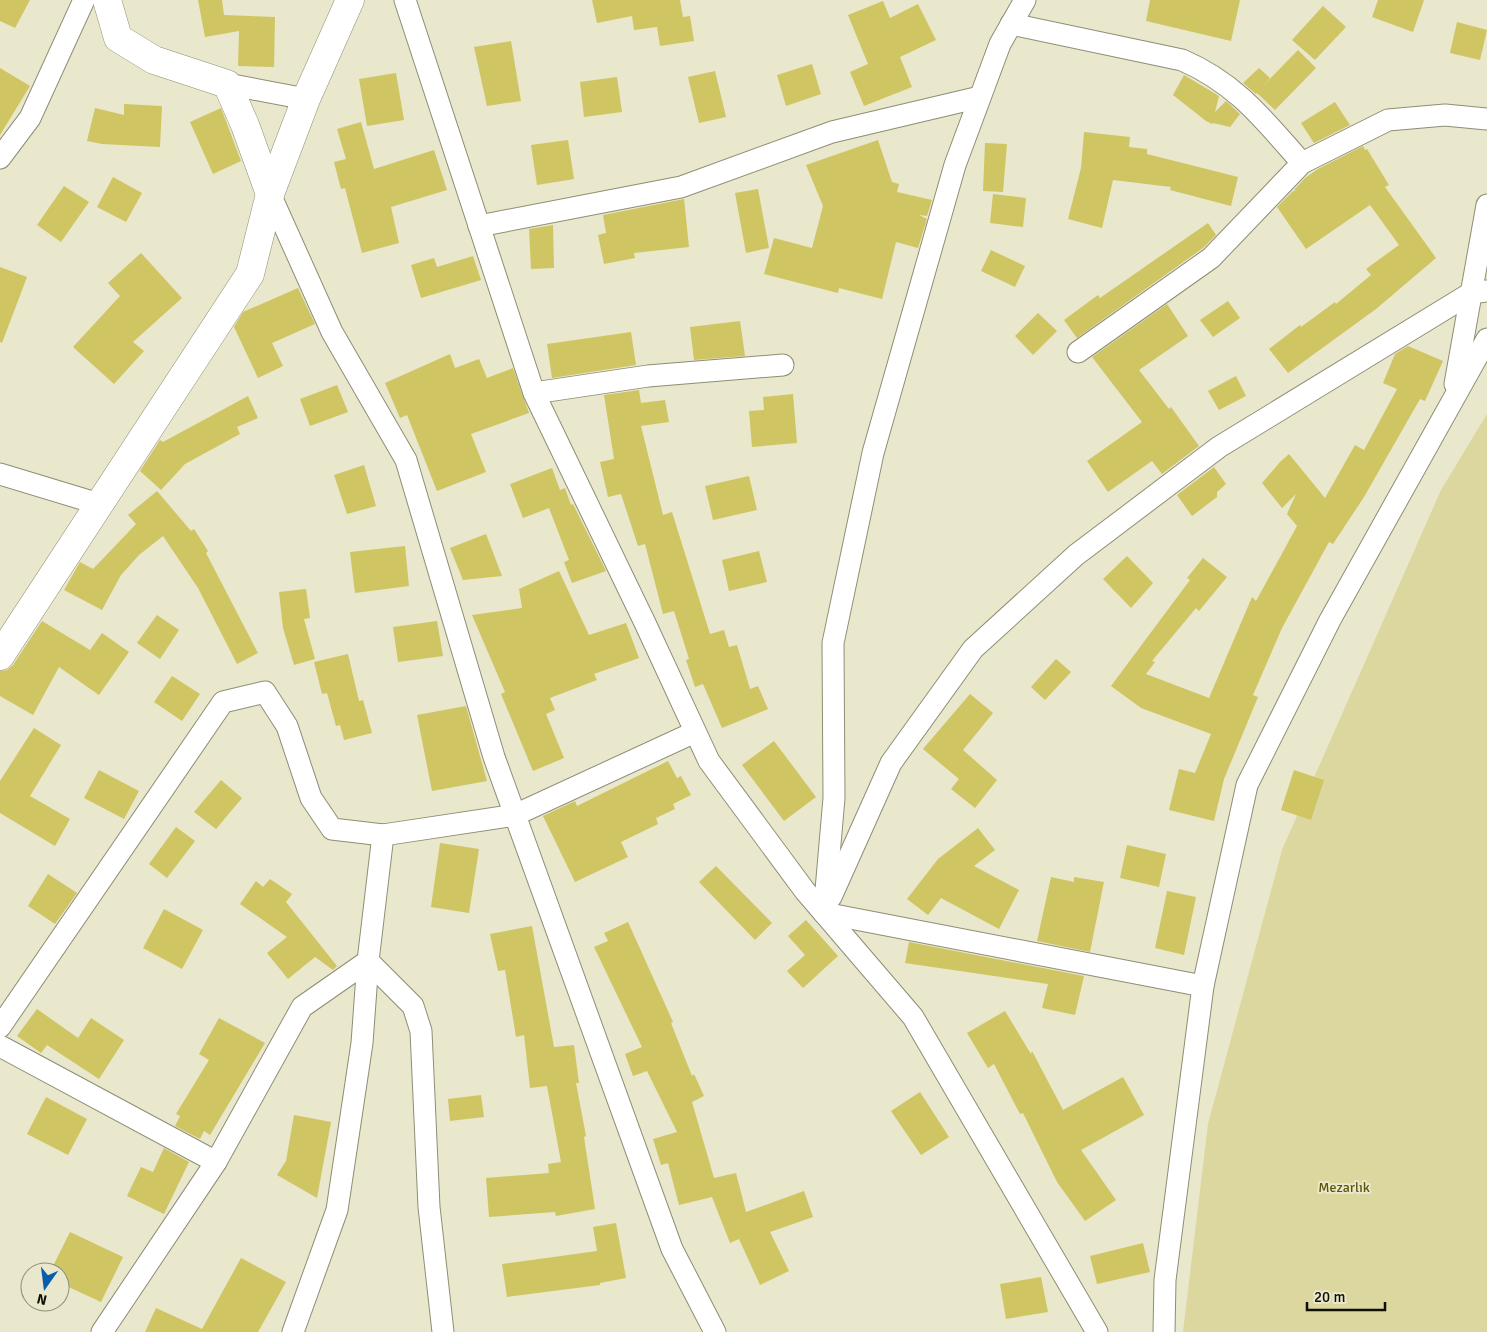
<svg xmlns="http://www.w3.org/2000/svg" width="1487" height="1332" viewBox="0 0 1487 1332" font-family="Signika,sans-serif">
  <style>
    .green { fill: #dcd79e }
    .building { fill: #d0c563 }
    .lines { fill: none; stroke-linecap: round; stroke-linejoin: round }
    .street-casing { stroke: #8f8d74; stroke-width: 23 }
    .secondary-casing { stroke: #8f8d74; stroke-width: 29 }
    .street { stroke: #fff; stroke-width: 21 }
    .secondary { stroke: #fff; stroke-width: 28 }
    .labels { text-anchor: middle; dominant-baseline: central; stroke-width: 4; stroke-linejoin: round; paint-order: stroke }
    .park-label { font-size: 14px; fill: #5c5405; stroke: #e9e7cc }
  </style>
  <rect width="100%" height="100%" fill="#e9e7cc"/>
  <path class="green" d="M1487 414V1332H1183L1208 1124 1282 850 1441 490Z"/>
  <g class="building">
    <path d="M0 0H30L15 28 0 21Z"/>
    <path d="M198 0H222L224 15 275 17 274 67 238 66 239 31 205 37Z"/>
    <path d="M592 0H680L683 17 690 16 694 41 660 46 657 27 634 30 632 16 597 23Z"/>
    <path d="M1150 0H1240L1231 41 1146 21Z"/>
    <path d="M1378 0H1424L1413 32 1372 17Z"/>
    <path d="M883 1 890 18 918 4 936 40 900 57 912 87 864 106 850 72 868 64 848 15Z"/>
    <path d="M1323 6 1346 27 1315 60 1292 40Z"/>
    <path d="M1457 22 1487 30 1480 60 1450 53Z"/>
    <path d="M511 41 521 101 487 106 474 47Z"/>
    <path d="M1298 50 1316 68 1275 110 1257 93 1256 94 1243 83 1259 68 1270 78 1263 86Z"/>
    <path d="M812 64 821 94 786 106 777 75Z"/>
    <path d="M0 68 30 86 0 135Z"/>
    <path d="M715 71 726 117 699 123 688 77Z"/>
    <path d="M396 73 404 120 367 126 359 79Z"/>
    <path d="M1184 75 1219 96 1215 112 1226 101 1240 114 1230 127 1213 123 1212 124 1206 121 1173 95Z"/>
    <path d="M617 77 622 112 584 117 580 82Z"/>
    <path d="M1335 102 1350 125 1314 143 1301 123Z"/>
    <path d="M124 104 162 106 160 147 102 144 87 141 95 108 124 115Z"/>
    <path d="M221 108 241 161 213 174 190 122Z"/>
    <path d="M361 122 374 169 434 150 447 190 391 207 399 243 362 253 345 188 341 189 334 162 346 159 337 129Z"/>
    <path d="M1084 132 1130 137 1129 147 1147 149V154L1238 177 1231 206 1170 190 1171 187 1113 180 1102 228 1068 219 1081 168Z"/>
    <path d="M568 140 574 179 537 185 531 145Z"/>
    <path d="M878 140 892 182 899 184 897 192 932 200 927 216 919 215 927 219 918 248 896 242 882 299 839 288 838 293 764 274 774 238 812 248 823 206 806 165Z"/>
    <path d="M985 143 1007 144 1003 192 983 191Z"/>
    <path d="M1363 146 1365 150 1367 149 1389 185 1385 187 1436 258 1376 309 1288 373 1269 349 1300 325 1301 327 1335 302 1336 304 1371 275 1366 269 1399 245 1370 205 1306 249 1277 207 1293 191H1296L1294 190 1305 178 1318 169Z"/>
    <path d="M113 177 142 193 126 222 97 207Z"/>
    <path d="M64 186 89 202 61 242 37 225Z"/>
    <path d="M758 189 769 248 746 253 735 193Z"/>
    <path d="M993 194 1026 198 1023 227 990 223Z"/>
    <path d="M684 199 689 247 634 253 635 258 604 264 598 235 606 233 603 215Z"/>
    <path d="M1208 223 1216 235 1203 248 1077 338 1064 320 1098 295 1100 298Z"/>
    <path d="M553 225 554 268 531 269 529 229Z"/>
    <path d="M991 250 1025 266 1015 287 981 271Z"/>
    <path d="M141 253 182 298 133 342 144 351 114 384 73 347 120 296 108 283Z"/>
    <path d="M473 256 481 280 421 298 411 265 434 258 437 267Z"/>
    <path d="M0 267 27 277 2 343 0 342Z"/>
    <path d="M298 288 315 324 272 343 283 366 258 378 234 327 243 312Z"/>
    <path d="M1228 301 1240 318 1213 337 1200 320Z"/>
    <path d="M1167 304 1188 336 1139 370 1169 409 1171 407 1199 446 1162 474 1152 461 1108 492 1087 461 1142 422 1092 357Z"/>
    <path d="M1038 313 1057 331 1033 355 1015 336Z"/>
    <path d="M740 321 745 356 694 360 690 327Z"/>
    <path d="M631 332 636 365 552 378 547 344Z"/>
    <path d="M1408 346 1443 361 1425 401 1420 399 1364 497 1333 544 1329 542 1282 628 1253 695 1258 697 1224 779 1214 821 1169 810 1179 769 1195 773 1211 734 1141 708 1111 686 1190 580 1187 578 1203 558 1227 577 1199 611 1196 608 1152 661 1155 662 1146 674 1209 698 1252 597 1256 601 1297 526 1287 514 1296 494 1282 508 1262 483 1280 462 1289 454 1325 498 1355 445 1364 450 1397 389 1383 383 1395 354Z"/>
    <path d="M450 354 455 368 479 359 487 378 513 368 529 413 471 434 486 472 437 491 407 415 400 418 385 383Z"/>
    <path d="M1236 376 1246 396 1219 410 1208 391Z"/>
    <path d="M337 385 348 412 310 426 300 399Z"/>
    <path d="M639 390 641 403 665 400 669 422 641 426 663 515 672 512 710 634 724 630 729 647 737 645 750 689 758 686 768 709 722 728 703 684 695 687 686 660 689 659 674 611 663 614 645 544 638 546 621 494 608 497 600 462 614 459 604 395Z"/>
    <path d="M793 394 797 443 752 447 749 411 764 410 763 397Z"/>
    <path d="M248 396 258 418 237 427 240 434 185 464 161 490 140 471 160 440 163 442Z"/>
    <path d="M364 465 376 506 347 514 334 475Z"/>
    <path d="M1214 467 1226 484 1217 492V497L1192 516 1177 495Z"/>
    <path d="M552 468 560 490 565 488 571 505 573 504 606 571 572 583 564 562 569 560 549 508 523 518 510 484Z"/>
    <path d="M749 476 757 510 713 520 705 486Z"/>
    <path d="M157 491 191 531 194 529 208 551 206 553 258 653 237 664 198 588 163 536 139 555 121 575 102 610 64 590 80 562 93 569 136 524 128 515Z"/>
    <path d="M486 534 502 576 463 580 450 548Z"/>
    <path d="M405 546 409 586 355 593 350 552Z"/>
    <path d="M759 551 767 582 729 591 722 560Z"/>
    <path d="M1127 556 1153 583 1131 608 1103 579Z"/>
    <path d="M559 571 589 635 626 623 639 658 594 674 597 680 550 698 555 710 546 714 564 758 533 771 501 694 505 692 472 615 522 608 519 589Z"/>
    <path d="M306 589 310 618 304 619 315 659 294 665 283 628 279 592Z"/>
    <path d="M157 615 179 630 160 659 137 643Z"/>
    <path d="M42 621 90 650 102 633 129 652 99 695 59 667 33 715 0 696V671L7 670 13 665Z"/>
    <path d="M437 621 443 656 398 662 393 627Z"/>
    <path d="M348 654 359 701 363 700 372 733 344 740 340 725 336 726 327 693 322 694 314 662Z"/>
    <path d="M1056 659 1071 672 1045 700 1031 687Z"/>
    <path d="M172 676 200 694 182 721 154 702Z"/>
    <path d="M970 694 993 713 963 750 997 780 975 808 951 789 959 779 923 749Z"/>
    <path d="M466 706 487 781 432 791 417 715Z"/>
    <path d="M34 728 61 745 30 796 70 819 55 846 0 813V781Z"/>
    <path d="M774 741 816 797 784 821 742 765Z"/>
    <path d="M668 761 677 778 681 776 691 795 673 804 675 809 656 818 658 824 621 842 628 857 575 882 543 816 575 801 577 806Z"/>
    <path d="M99 770 139 791 124 819 84 798Z"/>
    <path d="M1294 770 1324 780 1311 820 1281 810Z"/>
    <path d="M221 780 242 798 216 829 194 812Z"/>
    <path d="M176 827 195 841 167 878 149 864Z"/>
    <path d="M978 828 995 850 974 866 1019 890 999 929 941 898 928 915 907 899 938 859Z"/>
    <path d="M440 843 479 849 469 913 431 907Z"/>
    <path d="M1127 845 1166 854 1159 887 1120 878Z"/>
    <path d="M716 866 772 923 755 940 699 882Z"/>
    <path d="M48 874 77 893 55 924 28 906Z"/>
    <path d="M1051 877 1074 882V877L1104 882 1090 952 1037 941Z"/>
    <path d="M270 879 292 894 286 902 337 966 333 970 315 957 288 979 267 953 287 937 240 904 256 881 263 887Z"/>
    <path d="M1167 891 1196 897 1184 955 1155 948Z"/>
    <path d="M164 909 203 930 182 969 143 948Z"/>
    <path d="M806 920 838 956 803 988 787 971 805 955 788 936Z"/>
    <path d="M628 922 673 1022 671 1023 692 1076 694 1074 704 1096 692 1102 714 1178 736 1173 746 1212 804 1191 813 1217 770 1232 789 1271 760 1285 739 1239 730 1243 712 1197 679 1205 668 1163 661 1165 653 1139 677 1132 647 1071 633 1076 625 1054 642 1047 594 947 608 941 604 933Z"/>
    <path d="M532 926 554 1047 574 1045 579 1083H576L586 1136 584 1137 595 1209 556 1216 555 1212 489 1217 486 1178 549 1173 548 1164 561 1162 547 1086 530 1088 524 1035 516 1037 505 970 498 971 490 934Z"/>
    <path d="M909 942 1084 976 1075 1015 1042 1008 1048 984 905 963Z"/>
    <path d="M37 1009 78 1038 91 1018 124 1040 99 1079 47 1045 41 1053 17 1036Z"/>
    <path d="M1005 1011 1031 1054 1032 1051 1063 1110 1123 1077 1144 1115 1081 1150 1116 1200 1085 1221 1057 1182 1023 1113 1020 1114 994 1064 988 1068 967 1033Z"/>
    <path d="M219 1018 265 1043 210 1135 204 1131 200 1139 175 1126 180 1116 176 1114 209 1060 199 1054Z"/>
    <path d="M920 1092 949 1137 921 1155 891 1111Z"/>
    <path d="M481 1095 484 1117 450 1121 448 1099Z"/>
    <path d="M46 1097 87 1119 68 1155 27 1134Z"/>
    <path d="M294 1115 331 1122 317 1198 277 1175 286 1161Z"/>
    <path d="M164 1148 189 1162 164 1214 127 1196 141 1167 153 1172Z"/>
    <path d="M616 1223 626 1278 600 1283V1285L507 1297 502 1264 597 1251 593 1227Z"/>
    <path d="M70 1232 123 1257 101 1302 60 1283V1272H50Z"/>
    <path d="M1143 1243 1150 1272 1097 1284 1090 1256Z"/>
    <path d="M241 1258 286 1282 258 1332H145L156 1308 202 1329Z"/>
    <path d="M1041 1277 1048 1312 1006 1319 1000 1284Z"/>
  </g>
  <g class="lines">
    <g class="street-casing">
      <g id="street">
        <path d="M405 0 534 393 645 623 709 761 805 891 913 1017 1097 1332"/>
        <path d="M1011 24 1182 60C1236 83 1264 120 1302 163"/>
        <path d="M227 84 306 99"/>
        <path d="M0 158 30 118 84 0"/>
        <path d="M270 194 332 332 406 460 494 757 672 1249 715 1332"/>
        <path d="M479 226 681 187 832 132 980 97"/>
        <path d="M1078 352 1211 258 1302 163 1388 120 1445 115 1487 119"/>
        <path d="M1455 384 1487 205"/>
        <path d="M534 393 648 376 783 365"/>
        <path d="M0 474 99 504"/>
        <path d="M831 897 891 763 973 649 1076 555 1219 447 1471 293 1487 291"/>
        <path d="M824 913 834 798 833 643 873 453 955 165 1000 44 1025 0"/>
        <path d="M824 913 1203 986"/>
        <path d="M0 1027 223 702 265 692 287 726 311 798 332 829 383 835 515 815 695 732"/>
        <path d="M0 1046 216 1162"/>
        <path d="M102 1332 216 1162 302 1007 368 961 413 1006 421 1031 429 1207 443 1332"/>
        <path d="M293 1332 337 1210 362 1043 368 961 383 835"/>
        <path d="M1164 1332 1165 1280 1203 986 1247 785 1330 620 1487 339"/>
      </g>
    </g>
    <g class="secondary-casing">
      <g id="secondary">
        <path d="M107 0 118 38 154 60 227 84 245 125 270 194"/>
        <path d="M0 656 250 274 270 194 306 99 350 0"/>
      </g>
    </g>
    <use href="#street" class="street"/>
    <use href="#secondary" class="secondary"/>
  </g>
  <g class="labels">
    <g class="park-label">
      <text x="1344" y="1187">Mezarlık</text>
    </g>
  </g>
  <g transform="translate(45 1287) rotate(194)"><circle r="24" fill="#e9e7cc" stroke="#92917d"/>
  <path d="M0-4L9 19L0 12L-9 19Z" fill="#095eac"/>
  <text y="-8" font-size="14" font-weight="bold" text-anchor="middle" fill="#100f06">N</text>
  </g>
  <path d="M1307 1302v8h78v-8" fill="none" stroke="#100f06" stroke-width="2.5"/>
  <text x="1314" y="1302" font-size="15" fill="#100f06" stroke="#e9e7cc" stroke-width="4" paint-order="stroke">20 m</text>
</svg>
